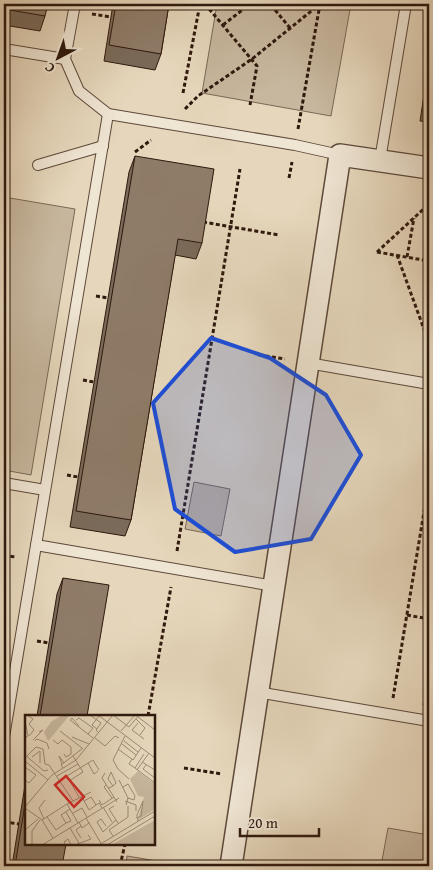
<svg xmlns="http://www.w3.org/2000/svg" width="433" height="870" viewBox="0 0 433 870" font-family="'Gentium Book Plus',serif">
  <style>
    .green { fill: #c7b79e; stroke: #7b6856 }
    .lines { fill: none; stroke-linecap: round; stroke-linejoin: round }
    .lane-casing { stroke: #5d4839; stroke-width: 12 }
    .street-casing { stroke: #5d4839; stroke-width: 24 }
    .path { stroke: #2f180d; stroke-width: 3; stroke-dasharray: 4 2.5; stroke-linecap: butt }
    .lane { stroke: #efe5d3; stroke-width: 10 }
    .street { stroke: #efe5d3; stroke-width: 21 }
    .wall { fill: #7a6a59; stroke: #2f180d }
    .building { fill: #8e7b68; stroke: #2f180d }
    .marked { fill: #1d4ed8; fill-opacity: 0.2; stroke: #1d4ed8; stroke-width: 4; stroke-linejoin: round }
    .inset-road { fill: none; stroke: #9d8b76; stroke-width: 1 }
    .view { fill: #d62828; fill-opacity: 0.15; stroke: #d62828; stroke-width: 2.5 }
    .inset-edge { fill: none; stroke: #2f180d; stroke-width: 2.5 }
  </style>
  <rect width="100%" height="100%" fill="#e6d7bc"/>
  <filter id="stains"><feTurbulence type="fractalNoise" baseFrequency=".004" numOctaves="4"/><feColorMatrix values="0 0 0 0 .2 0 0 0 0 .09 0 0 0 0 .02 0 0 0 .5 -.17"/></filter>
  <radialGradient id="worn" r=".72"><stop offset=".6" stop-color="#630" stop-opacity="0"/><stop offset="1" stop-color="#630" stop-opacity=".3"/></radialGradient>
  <g class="green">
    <path d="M217 4H351L331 116 202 93Z"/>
    <path d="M4 197 75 209 31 475 4 470Z"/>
    <path d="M194 482 230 489 221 536 185 529Z"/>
    <path d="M388 828 429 835V866H381Z"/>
    <path d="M127 856 163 862V866H126Z"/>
  </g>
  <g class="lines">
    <g class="lane-casing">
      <g id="lane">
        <path d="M75 4 65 59 79 91 108 114 295 145 340 155"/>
        <path d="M4 49 65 59"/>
        <path d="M380 160 406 4"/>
        <path d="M38 165 103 146"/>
        <path d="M308 363 429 384"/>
        <path d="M4 483 45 490"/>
        <path d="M36 545 274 586"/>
        <path d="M257 692 429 721"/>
        <path d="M4 737 108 114"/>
      </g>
    </g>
    <g class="street-casing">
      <path id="street" d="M231 866 340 155 429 168"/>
    </g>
    <g class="path">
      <path d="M205 4 257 66 250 105"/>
      <path d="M251 4C258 10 266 10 273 4"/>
      <path d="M271 5 290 28"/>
      <path d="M92 14 111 17"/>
      <path d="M223 25 250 4"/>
      <path d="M183 93 200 4"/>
      <path d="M185 109 198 96 252 59 320 4"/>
      <path d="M298 129 320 4"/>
      <path d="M135 152 151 140"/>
      <path d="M289 178 292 162"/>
      <path d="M203 222 279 235"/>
      <path d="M377 252 429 204"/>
      <path d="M377 252 429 261"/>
      <path d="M397 255 429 343"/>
      <path d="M407 257 414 218"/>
      <path d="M96 296 108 298"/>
      <path d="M259 355 285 359"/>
      <path d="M83 380 94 382"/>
      <path d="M67 475 78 477"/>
      <path d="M177 551 240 169"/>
      <path d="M4 555 15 557"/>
      <path d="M407 615 429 619"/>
      <path d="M37 641 49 643"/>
      <path d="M393 698 429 482"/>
      <path d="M148 716 171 587"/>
      <path d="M184 768 222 774"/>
      <path d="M4 782 8 755"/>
      <path d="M4 822 19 824"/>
      <path d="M120 866 125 844"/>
    </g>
    <use href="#lane" class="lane"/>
    <use href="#street" class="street"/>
  </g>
  <g class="wall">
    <path d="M4 4 45 16 40 31 4 25Z"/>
    <path d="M113 4H169L161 54 155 70 104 61Z"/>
    <path d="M429 62V122L420 121Z"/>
    <path d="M135 156 202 243 196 259 175 255 131 520 125 536 70 527 129 172Z"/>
    <path d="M63 578 87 716H37L57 594Z"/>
    <path d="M429 666V706L423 705Z"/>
    <path d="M26 779V844L62 866H4H12Z"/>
  </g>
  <g class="building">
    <path d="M4 4H48L45 16 4 9Z"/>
    <path d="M116 4H169L161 54 109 45Z"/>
    <path d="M429 72V113L423 112Z"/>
    <path d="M135 156 214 169 202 243 178 239 131 520 76 511Z"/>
    <path d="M63 578 109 585 87 716H40Z"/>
    <path d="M429 679V694H427Z"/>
    <path d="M26 798V844H66L62 866H15Z"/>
  </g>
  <path class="marked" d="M211 338 270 358 326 395 361 455 311 539 235 552 175 509 153 403Z"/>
  <g transform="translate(25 715)">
    <rect width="130" height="130" fill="#e6d7bc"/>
    <path d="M37 0 44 1 23 26 19 17 26 7ZM113 56 130 69V94L113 105 119 82 113 81 105 64ZM130 105V130H89L90 128Z" fill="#c7b79e"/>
    <path class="inset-road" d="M2 0 8 4 4 9 9 15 4 21M65 0 76 8 71 15 73 17M73 0 130 43M88 0 104 12 114 0M113 2 130 15M111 4 120 13 115 20M51 5 54 3 68 13 63 19M0 6 3 21 0 23M113 8 107 15 119 24M54 11 47 3 45 5 68 23M72 14 67 10 74 1M35 16 57 33M96 16 110 0M100 21 88 45 93 54 104 64M47 22 64 29M70 23 80 31 90 21 94 23M8 25 18 15 14 17M28 25 33 29 37 25 46 32V39L41 42 39 39M10 26 12 24 22 28 24 34M99 26 113 37M97 29 111 40M93 34 108 45 116 33M0 40 19 56 23 55M2 41 11 32 18 34 20 49 24 50 48 86M7 42 15 36V48M107 44 104 49 110 53 119 39M0 46 23 65M117 47 130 55M63 48 69 59 73 56M37 49 34 41 39 48M121 50 118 54 130 63M0 52 11 60 4 68 1 66M38 53 36 50 58 33M110 53 130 68M112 55 124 38M80 58 77 63 92 87M32 61 53 49M94 65 103 83 101 90M44 66 58 57 48 41M81 70 79 72 87 83M98 72 103 69 110 81 109 85 103 83M83 73H84L88 71 91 68 86 57 83 64 88 71M54 82 42 61 68 45 74 55M57 82 64 95 74 88 77 93M74 85 77 90 89 82M59 86 66 82 71 90M100 86 111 90V96M89 91 84 94 93 108M0 92 27 60 51 45 88 0M78 92 87 107M0 93 17 105 28 123M41 97 46 106 41 108M48 98 57 93 62 102M22 102 31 115 41 108 36 100 45 94M61 103 77 130M112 103 116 101 118 86 112 100V103L113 105V106M19 104 14 93 20 85M17 105 42 89M54 107 57 113 64 108M53 108 42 89 66 77M75 112 78 117 91 105M75 112 72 107 76 104 81 111M45 113 54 128M0 115 13 104M88 121 84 115 103 102V91M56 123 51 115 56 111M7 129V116L15 105M17 130 94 83M41 130 39 127 43 124 46 130M50 130 66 124 63 120M74 130 130 96M82 130 130 101"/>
    <path class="view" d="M41 61 59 82 49 92 30 70Z"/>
    <rect width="130" height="130" class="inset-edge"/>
  </g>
  <rect width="433" height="870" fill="none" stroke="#e6d7bc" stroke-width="20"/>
  <rect x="5" y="5" width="423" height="860" fill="none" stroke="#2f180d" stroke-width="2.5"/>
  <rect x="10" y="10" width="413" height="850" fill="none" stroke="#2f180d"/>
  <g transform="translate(58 58) rotate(221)" stroke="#efe5d3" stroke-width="4" paint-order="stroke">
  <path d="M0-4L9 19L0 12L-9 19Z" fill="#2f180d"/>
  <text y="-8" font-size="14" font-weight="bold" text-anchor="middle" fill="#2f180d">С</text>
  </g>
  <path d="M240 828v8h79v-8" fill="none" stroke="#2f180d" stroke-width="2.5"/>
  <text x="248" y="828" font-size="15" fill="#2f180d" stroke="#efe5d3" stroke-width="4" paint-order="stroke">20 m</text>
  <rect width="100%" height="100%" filter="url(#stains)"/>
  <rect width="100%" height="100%" fill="url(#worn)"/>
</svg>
